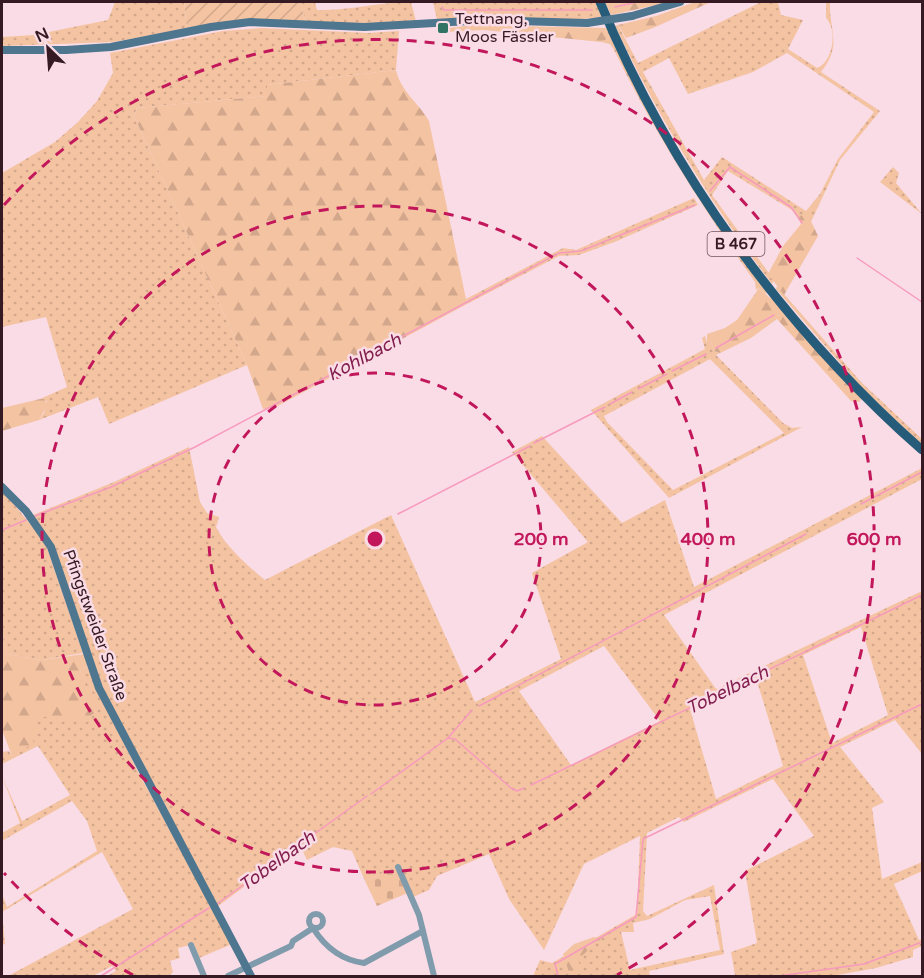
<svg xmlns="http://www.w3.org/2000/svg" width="924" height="978" viewBox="0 0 924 978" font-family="'Varela Round',sans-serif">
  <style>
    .grass { fill: url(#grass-dots); fill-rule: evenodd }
    .forest { fill: url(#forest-firs) }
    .cemetery { fill: url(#cemetery-stones) }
    .garden { fill: url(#garden-furrows) }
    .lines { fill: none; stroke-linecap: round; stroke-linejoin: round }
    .stream { stroke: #f79abd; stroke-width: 1.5 }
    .street { stroke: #809bac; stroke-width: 6 }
    .secondary { stroke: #4e768f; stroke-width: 8 }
    .primary { stroke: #265c7a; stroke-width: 9 }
    .secondary-bridge { stroke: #4e768f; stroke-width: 8 }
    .ring { fill: none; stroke: #c2185b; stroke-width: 3; stroke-dasharray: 10 8 }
    .poi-dot { fill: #307364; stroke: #fadce6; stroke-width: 2 }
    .labels { text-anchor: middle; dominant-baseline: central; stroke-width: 5; stroke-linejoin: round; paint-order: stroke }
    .shield { fill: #fadce6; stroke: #70545e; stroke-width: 1.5 }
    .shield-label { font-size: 15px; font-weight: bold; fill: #351a24 }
    .poi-label { font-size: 16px; fill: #351a24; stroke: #fadce6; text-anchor: start }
    .street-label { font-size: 16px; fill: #351a24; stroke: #fadce6 }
    .water-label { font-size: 18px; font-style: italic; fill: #821e4e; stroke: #fadce6 }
    .centre { fill: #c2185b; stroke: #fadce6; stroke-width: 3 }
    .ring-label { font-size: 18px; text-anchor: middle; font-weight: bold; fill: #c2185b; stroke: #fadce6; stroke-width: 5; stroke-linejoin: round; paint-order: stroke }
  </style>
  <defs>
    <pattern id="grass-dots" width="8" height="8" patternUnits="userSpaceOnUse" patternTransform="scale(1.5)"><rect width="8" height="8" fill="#f4c3a2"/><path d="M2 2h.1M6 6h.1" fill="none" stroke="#d2a78b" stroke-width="1.8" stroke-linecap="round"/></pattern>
    <pattern id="forest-firs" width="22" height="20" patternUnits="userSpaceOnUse" patternTransform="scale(1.5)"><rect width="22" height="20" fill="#f4c3a2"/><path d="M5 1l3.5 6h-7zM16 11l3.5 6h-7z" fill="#d2a78b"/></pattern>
    <pattern id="cemetery-stones" width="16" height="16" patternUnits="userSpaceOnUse" patternTransform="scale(1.5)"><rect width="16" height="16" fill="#f4c3a2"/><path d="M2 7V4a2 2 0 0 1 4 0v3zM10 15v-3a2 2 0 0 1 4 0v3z" fill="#d2a78b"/></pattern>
    <pattern id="garden-furrows" width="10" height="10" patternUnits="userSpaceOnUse" patternTransform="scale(1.5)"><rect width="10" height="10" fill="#f4c3a2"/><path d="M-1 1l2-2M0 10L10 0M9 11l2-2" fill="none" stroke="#d2a78b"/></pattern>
  </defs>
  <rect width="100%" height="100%" fill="#fadce6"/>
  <g class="grass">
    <path d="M115 2H184L187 29 113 42 2 46V37L34 35 108 20Z"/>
    <path d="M301 2H315L317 10C349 11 379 2 411 2L416 21 391 24 305 22Z"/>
    <path d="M433 2H596L603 17 583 19 437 20Z"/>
    <path d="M761 2H778L781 15 803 20 788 49 817 68C833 62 838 30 826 18V2H830C829 32 843 44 821 72L880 111 840 160 810 224 798 218 792 210 728 171 712 195 774 280 772 284C710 203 659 118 615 26L618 25 638 63ZM787 53 874 112 838 159 820 194 806 211 722 157 704 180 643 72 669 58 688 94 753 72Z"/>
    <path d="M607 27 622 59 767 291 766 294 759 288 756 290 755 282C702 207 654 132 614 50L610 44 601 42 609 38 605 28Z"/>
    <path d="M262 28 368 33 399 31 396 70 267 85V96L137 108 134 116 247 365 109 424 98 397 39 420 44 413 47 401 40 399 67 387 46 317 2 327V173L55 142 78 122 97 101 113 73 110 53 223 31Z"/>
    <path d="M893 167 899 173 896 183 922 214 880 182Z"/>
    <path d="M694 198 698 205 617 241 579 255 559 256 467 304 466 299 563 248 576 250Z"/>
    <path d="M777 286 861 382 922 439V445L860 386 776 289Z"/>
    <path d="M705 336 707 343 711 342 714 351 720 353 716 355 783 423 792 428 802 427 669 498 591 410 705 349 702 338ZM710 359 784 433 673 490 607 422 604 416Z"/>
    <path d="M542 436 622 523 665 500 694 587 922 468V479L664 615 716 689 922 591V754L895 720 840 747 884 802 872 808 882 879 922 862V871L894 884 919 940 922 939V946L913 950V957L876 968 832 976H728L735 975 731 952 757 943 745 871 814 836 773 779 684 822 679 817 647 833 643 911 647 916 714 885 724 954 649 971 650 976H533L540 960 552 963 637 914 640 836 584 864 544 950 509 899 489 854 437 876 429 890 413 897 398 866 365 881 352 851 333 847 307 860 300 845 217 907 111 709 88 652 67 585 33 515 114 482 189 447 200 502 207 513 219 517 216 527C227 548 247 565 265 580L391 515 475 702 561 659 532 573 588 542 512 452ZM861 627 888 715 832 743 803 655ZM604 646 660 721 571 765 519 691ZM756 678 783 766 716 799 690 709ZM710 896 720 950 630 970 621 932H634L633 923 650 919 685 900Z"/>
    <path d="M2 490 45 542 83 653 42 660 7 654 2 632Z"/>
    <path d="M87 666 136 768 232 944 199 958 194 944 178 948 180 958 170 961 173 972 169 976H107L116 971 112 966 93 976H8L133 909 102 852 2 912 5 944 2 945V894L7 907 97 851 87 821 72 801 2 841V833L20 823 2 776 22 821 70 795 38 746 2 764V752L9 751 12 756 37 716 100 708 80 671Z"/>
  </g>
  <g class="forest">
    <path d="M605 2H670L611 15Z"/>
    <path d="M695 2H711L653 28 626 38 618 25 656 16Z"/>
    <path d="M473 25 605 28 609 38 601 42 484 30 447 32 442 29Z"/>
    <path d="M396 70C401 92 418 102 429 121L467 304 274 408 263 409 247 365 134 116 137 108 267 96V85Z"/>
    <path d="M803 214 809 217 818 236 784 295 768 274 783 246 801 224 798 218Z"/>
    <path d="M759 288 770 298 771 297 862 398 859 402 851 401 777 319 751 338 720 353 714 351 711 342 707 344V334L725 328 737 320Z"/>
    <path d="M40 399H44L48 404 39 420 2 431V408Z"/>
    <path d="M2 632 7 654 42 660 98 652 99 664 91 663 80 671 101 708 83 721 37 716 33 744 12 756 2 730Z"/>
    <path d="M594 937 601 939 578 959 580 967 575 973 569 972 563 954 574 944Z"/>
  </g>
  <path class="cemetery" d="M398 866 410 892 377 906 365 881Z"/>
  <path class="garden" d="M184 2H301L305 22 187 29Z"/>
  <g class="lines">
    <g class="stream">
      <path d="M442 7 444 10H592"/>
      <path d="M615 7 637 2"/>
      <path d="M710 191 730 167 791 207 802 223"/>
      <path d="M857 258 922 302"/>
      <path d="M716 348 774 315"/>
      <path d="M672 371 706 354"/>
      <path d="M638 389 667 374"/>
      <path d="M610 404 632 392"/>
      <path d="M534 443 605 407"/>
      <path d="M861 504 922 472"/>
      <path d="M398 514 530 446"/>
      <path d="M35 516 111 487 195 447 559 253 581 251 695 205"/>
      <path d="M2 530 26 520"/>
      <path d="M479 706 806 534"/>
      <path d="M448 738 472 710"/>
      <path d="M531 785 922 595"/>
      <path d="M371 794 448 738 455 739 511 788 517 791 524 788"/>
      <path d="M217 904 367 796"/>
      <path d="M101 976 209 908"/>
      <path d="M558 976 555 964 636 917 643 839 922 704"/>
      <path d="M779 976 864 964 922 942"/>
    </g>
    <g class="street">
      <path d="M398 867 419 915 434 976"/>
      <circle cx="316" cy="921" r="7"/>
      <path d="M191 945 204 976"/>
      <path d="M228 976 291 946 293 941 313 928C325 947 341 960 364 963L423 931"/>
    </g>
    <g class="secondary">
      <path d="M632 16 680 2"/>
      <path d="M2 50H66L111 47 211 27 250 22 364 27 487 20 587 23"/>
      <path d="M2 487 26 511 51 547 99 688 251 976"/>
    </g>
    <path class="primary" d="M600 2C671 173 784 328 922 450"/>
    <path class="secondary-bridge" d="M587 23 632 16"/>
  </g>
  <g class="ring">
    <circle cx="375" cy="539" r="166"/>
    <circle cx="375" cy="539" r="333"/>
    <path d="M133 975A499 499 0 0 1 4 873M4 205A499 499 0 1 1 617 975"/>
  </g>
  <rect class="poi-dot" x="437" y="22" width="12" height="12" rx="3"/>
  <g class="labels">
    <rect class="shield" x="707.5" y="232" width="57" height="24" rx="4.5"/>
    <g class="shield-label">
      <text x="736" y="244">B 467</text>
    </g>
    <g class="poi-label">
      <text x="455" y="19">Tettnang,<tspan x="455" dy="18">Moos Fässler</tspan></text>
    </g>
    <g class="street-label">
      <text transform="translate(95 625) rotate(70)">Pfingstweider Straße</text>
    </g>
    <g class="water-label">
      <text transform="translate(364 357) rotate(-28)">Kohlbach</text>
      <text transform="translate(727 690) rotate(-26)">Tobelbach</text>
      <text transform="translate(277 861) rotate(-36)">Tobelbach</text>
    </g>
  </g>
  <circle cx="375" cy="539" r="9" class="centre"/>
  <g class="ring-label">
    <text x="541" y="545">200 m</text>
    <text x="708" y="545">400 m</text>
    <text x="874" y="545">600 m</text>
  </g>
  <rect width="924" height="978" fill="none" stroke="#351a24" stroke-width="6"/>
  <g transform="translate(48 48) rotate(335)" stroke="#fadce6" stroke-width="4.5" paint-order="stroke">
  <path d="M0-4.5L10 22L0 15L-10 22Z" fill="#351a24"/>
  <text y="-9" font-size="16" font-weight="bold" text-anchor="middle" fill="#351a24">N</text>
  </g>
</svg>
